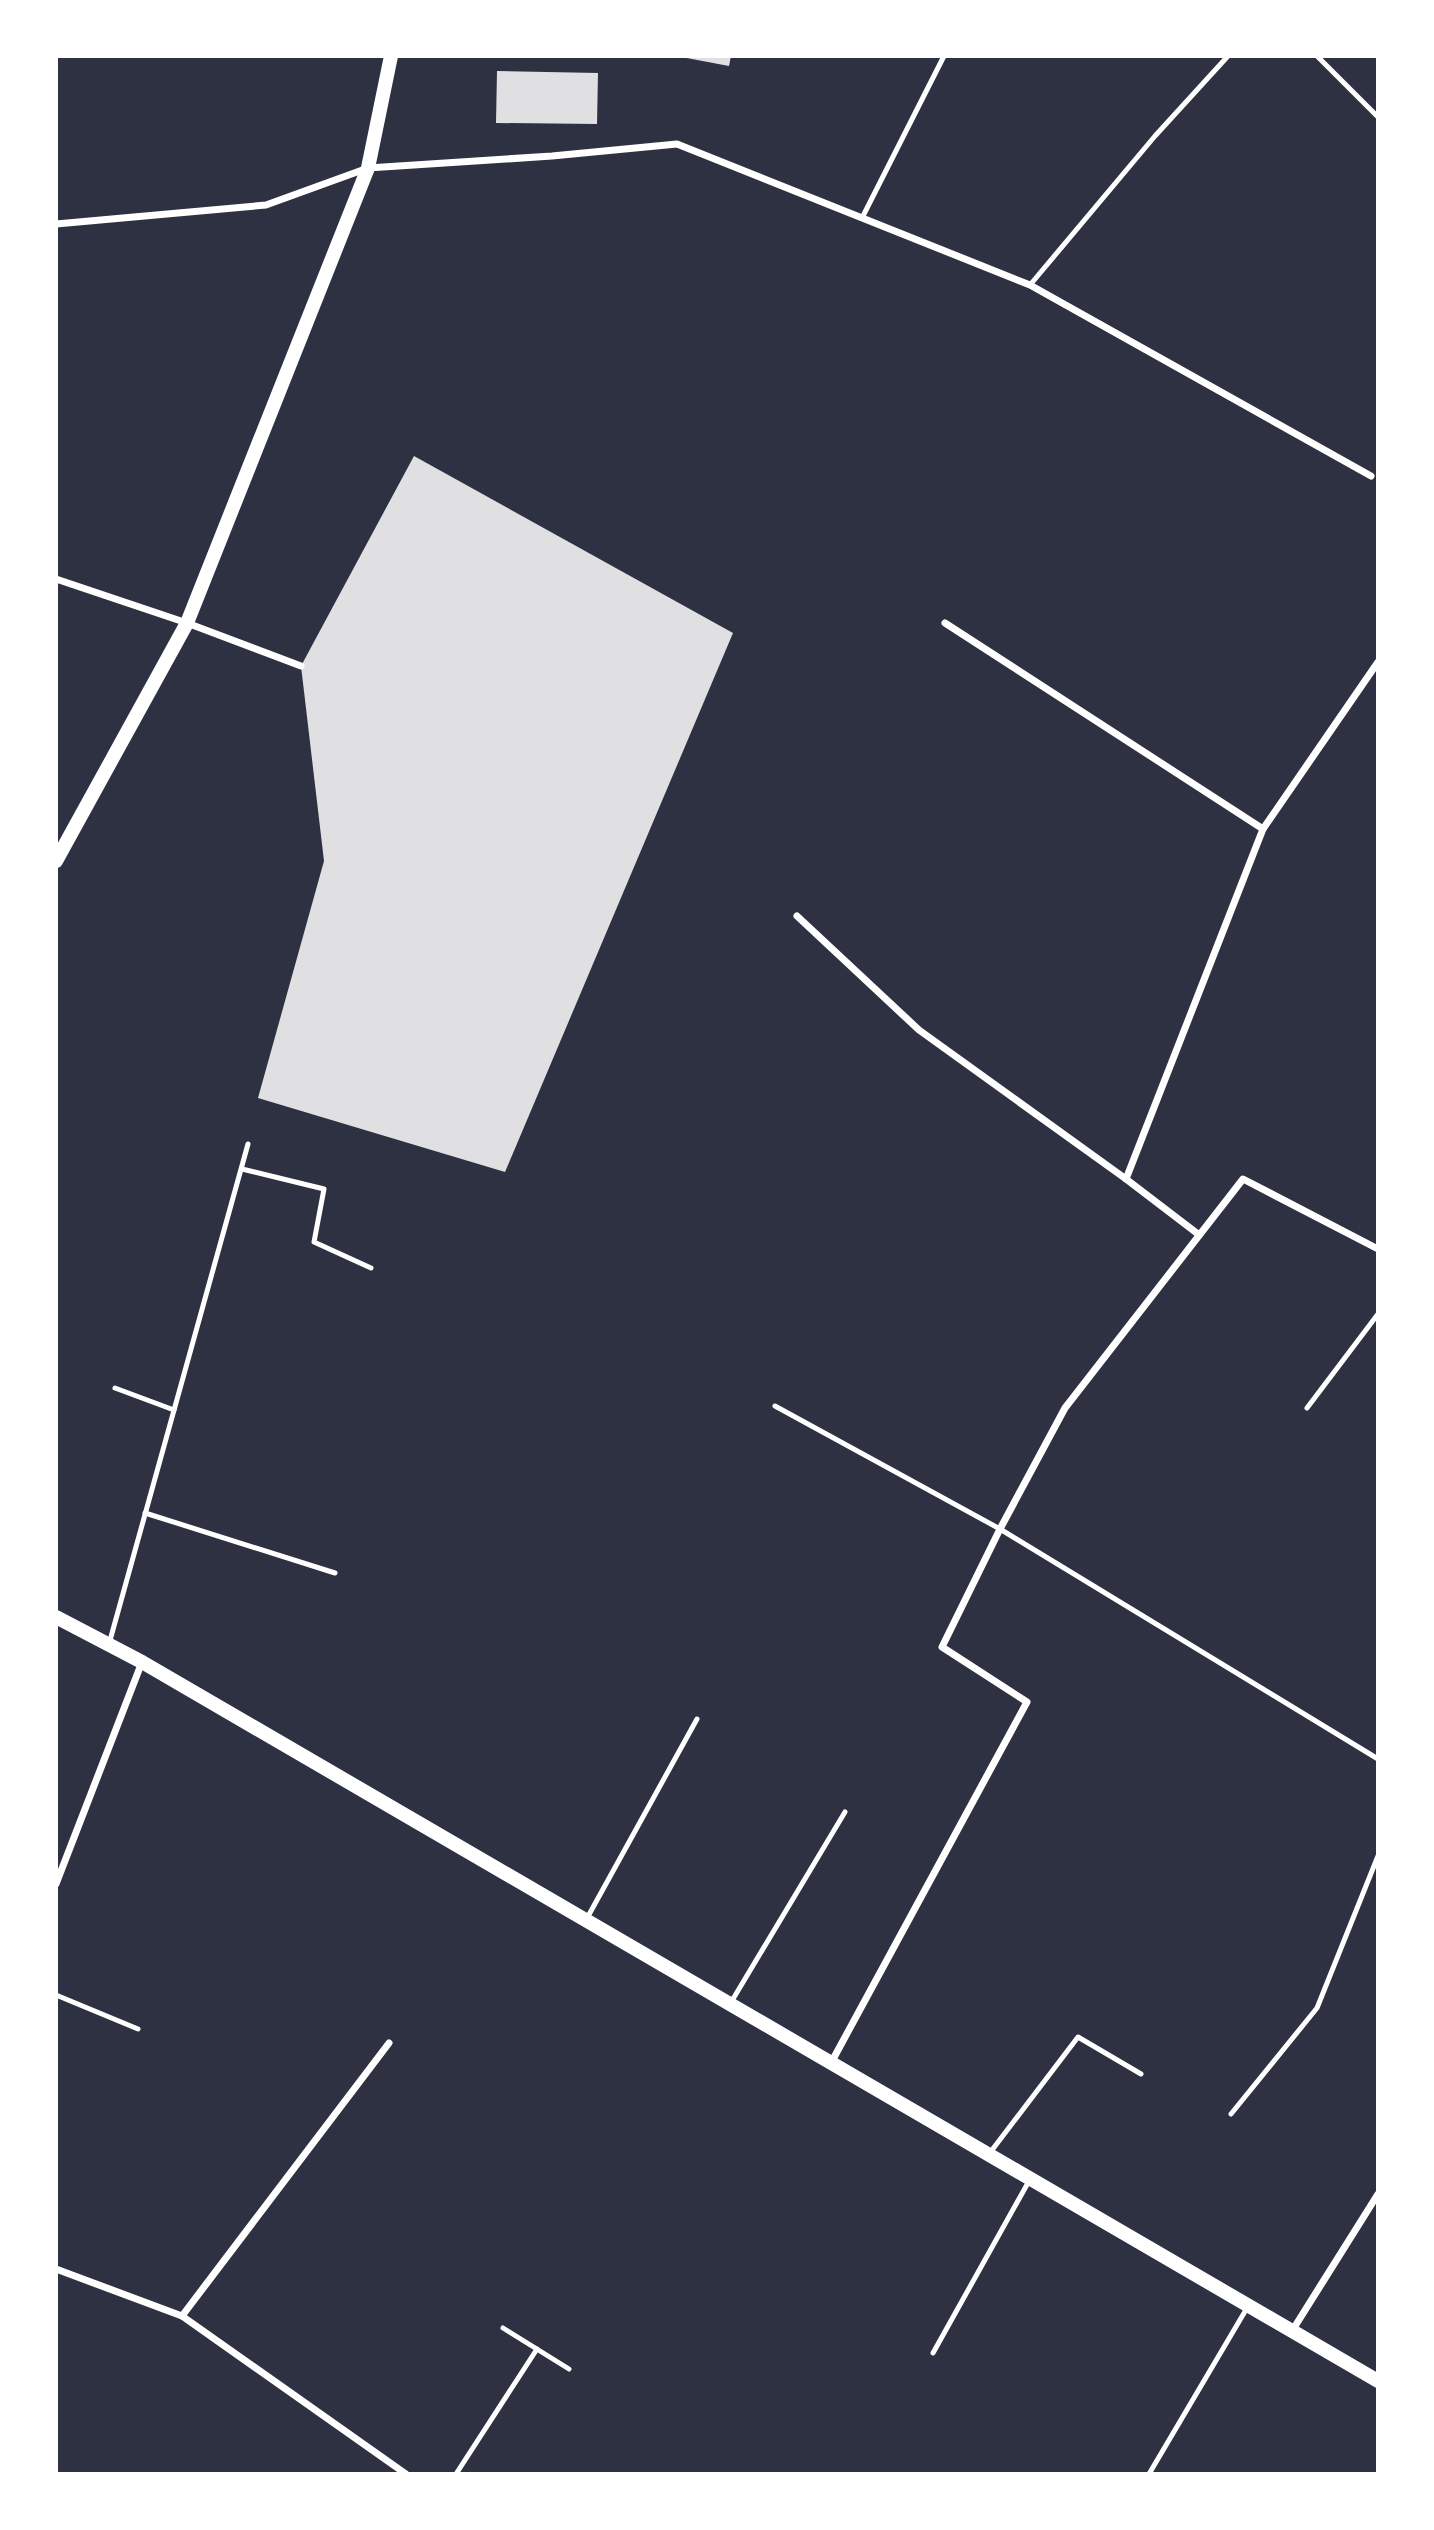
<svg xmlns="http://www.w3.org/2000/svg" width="1434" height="2530" viewBox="0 0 1434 2530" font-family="Lato,sans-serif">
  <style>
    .building { fill: #e0e0e3 }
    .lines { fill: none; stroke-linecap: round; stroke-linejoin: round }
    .service { stroke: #fff; stroke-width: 5 }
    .minor { stroke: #fff; stroke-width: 7 }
    .secondary { stroke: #fff; stroke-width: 14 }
  </style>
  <rect width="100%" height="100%" fill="#2d3142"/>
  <g class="building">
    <path d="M676 56H731L729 66Z"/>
    <path d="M497 71 598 73 597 124 496 123Z"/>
    <path d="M414 456 733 633 505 1172 258 1098 324 861 301 666Z"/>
  </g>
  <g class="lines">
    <g class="service">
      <path d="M1317 56 1378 117"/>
      <path d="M862 218 944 56"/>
      <path d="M1030 285 1155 136 1228 56"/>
      <path d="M242 1169 324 1189 314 1242 371 1268"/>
      <path d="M115 1388 174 1410"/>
      <path d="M775 1406 1000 1529 1378 1759"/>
      <path d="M1307 1408 1378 1314"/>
      <path d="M145 1513 335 1573"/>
      <path d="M109 1644 248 1144"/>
      <path d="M586 1920 697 1719"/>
      <path d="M56 1995 138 2029"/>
      <path d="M730 2004 845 1812"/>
      <path d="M1231 2114 1317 2008 1378 1856"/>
      <path d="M989 2154 1078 2037 1141 2074"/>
      <path d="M503 2328 569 2369"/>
      <path d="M933 2353 1029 2181"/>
      <path d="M456 2474 537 2349"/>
      <path d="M1149 2474 1247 2308"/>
    </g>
    <g class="minor">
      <path d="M56 224 266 205 368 168 552 156 677 144 1030 285 1371 476"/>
      <path d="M56 579 187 623 301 666"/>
      <path d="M945 623 1263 829"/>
      <path d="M797 916 919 1030 1126 1179 1198 1234"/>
      <path d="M1126 1179 1263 829 1378 662"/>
      <path d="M56 1884 142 1662"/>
      <path d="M831 2063 1027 1702 942 1647 1000 1529 1065 1408 1243 1179 1378 1249"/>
      <path d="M56 2269 182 2316 406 2474"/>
      <path d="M182 2316 389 2043"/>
      <path d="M1292 2331 1378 2194"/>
    </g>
    <g class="secondary">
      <path d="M56 861 187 623 368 168 391 56"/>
      <path d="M56 1617 142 1662 1378 2381"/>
    </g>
  </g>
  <rect width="1434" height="2530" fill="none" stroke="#ffffff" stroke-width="116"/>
</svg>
